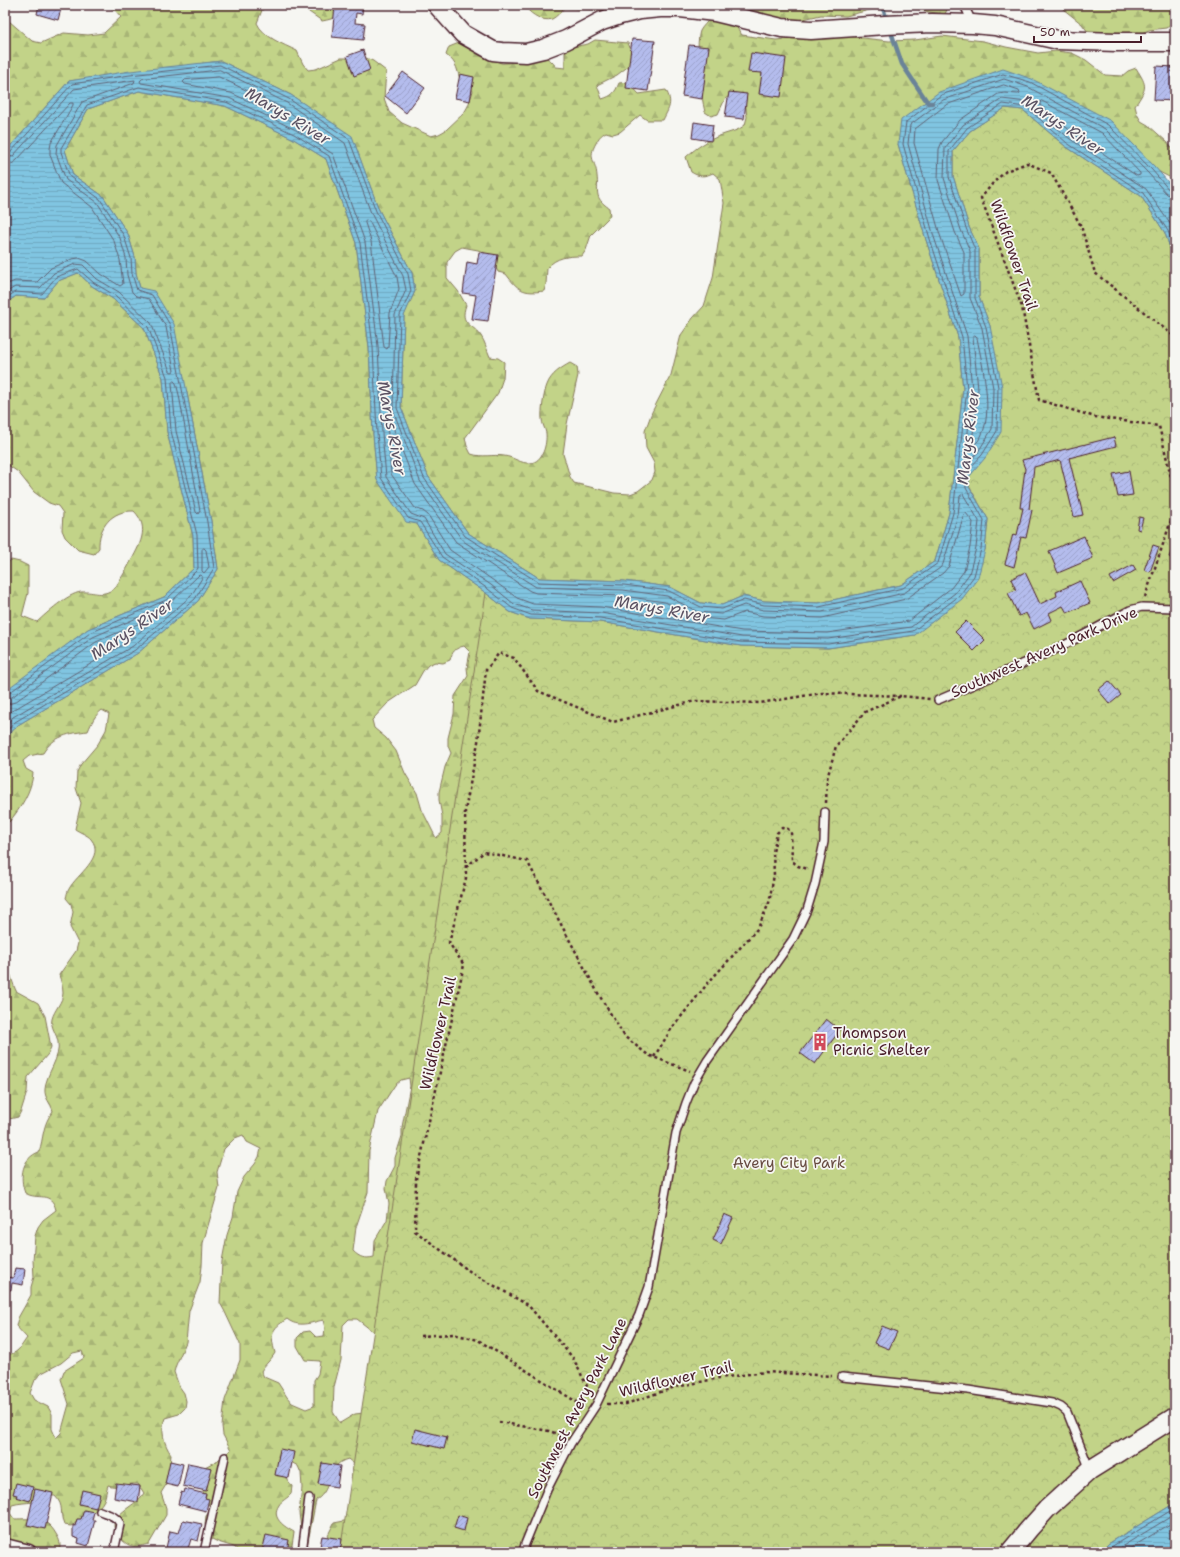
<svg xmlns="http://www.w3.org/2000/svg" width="1180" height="1557" viewBox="0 0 1180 1557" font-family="'Shantell Sans',sans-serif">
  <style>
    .forest { fill: url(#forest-firs); stroke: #86795a; fill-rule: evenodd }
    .park { fill: url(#park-crowns); stroke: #86795a }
    .water { fill: url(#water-rules); stroke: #6a8398 }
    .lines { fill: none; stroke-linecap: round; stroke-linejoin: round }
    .shore { stroke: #606174; stroke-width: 1 }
    .stream { stroke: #6a8398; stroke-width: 4.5 }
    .building { fill: url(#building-hatch); stroke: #4a1f2b }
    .service-casing { stroke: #4a1f2b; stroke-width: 10 }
    .minor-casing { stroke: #4a1f2b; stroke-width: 17 }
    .tertiary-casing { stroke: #4a1f2b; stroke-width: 21 }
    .path { stroke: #4a1f2b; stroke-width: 2.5; stroke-dasharray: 3 3; stroke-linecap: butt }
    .service { stroke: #f6f6f2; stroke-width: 7 }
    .minor { stroke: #f6f6f2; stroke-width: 14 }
    .tertiary { stroke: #f6f6f2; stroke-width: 18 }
    .labels { text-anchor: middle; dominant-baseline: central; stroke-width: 3.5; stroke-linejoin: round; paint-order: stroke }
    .street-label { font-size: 15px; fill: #4a1f2b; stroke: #f6f6f2 }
    .poi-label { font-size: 15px; fill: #4a1f2b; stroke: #f6f6f2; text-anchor: start }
    .park-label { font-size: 15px; fill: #684c42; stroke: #f6f6f2 }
    .water-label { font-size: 16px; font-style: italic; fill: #5a5162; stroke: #f6f6f2 }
  </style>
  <defs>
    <pattern id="forest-firs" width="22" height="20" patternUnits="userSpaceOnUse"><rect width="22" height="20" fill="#c2d388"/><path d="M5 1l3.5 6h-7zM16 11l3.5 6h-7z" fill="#a8b576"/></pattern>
    <pattern id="park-crowns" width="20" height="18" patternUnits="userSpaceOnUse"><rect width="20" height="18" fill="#c2d388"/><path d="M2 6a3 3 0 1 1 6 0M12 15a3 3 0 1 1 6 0" fill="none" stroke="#a8b576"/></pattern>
    <pattern id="water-rules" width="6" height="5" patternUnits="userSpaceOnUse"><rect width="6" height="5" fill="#80c5e1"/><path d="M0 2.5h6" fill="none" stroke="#70a9c1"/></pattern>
    <pattern id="building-hatch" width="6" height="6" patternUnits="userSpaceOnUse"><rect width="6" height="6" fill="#b4bced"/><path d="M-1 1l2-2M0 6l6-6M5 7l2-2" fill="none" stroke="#9ca1cb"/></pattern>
  </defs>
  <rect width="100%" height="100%" fill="#f6f6f2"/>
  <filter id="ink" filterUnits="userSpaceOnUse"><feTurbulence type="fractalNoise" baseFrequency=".025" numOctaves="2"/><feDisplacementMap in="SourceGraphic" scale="8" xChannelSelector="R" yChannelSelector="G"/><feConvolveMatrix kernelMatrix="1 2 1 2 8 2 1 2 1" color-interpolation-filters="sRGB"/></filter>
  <g filter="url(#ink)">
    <g class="forest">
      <path d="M106 5H264L257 23C263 37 283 44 297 51L303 64 308 70 316 69 341 58H366L373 61 386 71 384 98 389 112 402 123 431 136 439 134 446 130 464 113 468 106 473 91 468 83H461C457 71 458 63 446 55L449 47 464 41 494 53 496 61C499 62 502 64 505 63 524 63 543 46 556 67L565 68V51L572 47 588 44 595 40 628 43 631 50 630 65 617 75 597 85 602 99C612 96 615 93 619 83L628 82 639 94 666 90C673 103 669 108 663 120H647L640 115 620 132 613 134 606 132C601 135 599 137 596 143 587 159 596 160 597 176 599 192 593 197 609 208L610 216 591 235 586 250 582 256C568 256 556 257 547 268L546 284 544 291C523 294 518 290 506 274L498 272 491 258 485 253 478 250 462 247 455 251 447 262V278L458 291 466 305C459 325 472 323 481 336 485 342 487 350 490 357L498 358 504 362 503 378 498 393 465 438 467 446 471 454C483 458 493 454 504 456 514 457 521 464 530 463 543 462 547 444 546 433 545 428 542 424 542 419 541 412 544 392 547 385 551 374 561 368 570 363L577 367 578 375 567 424 563 454 570 477 574 483 614 493 630 494 638 491 652 480 655 472 654 463 646 448 645 431 652 412 671 375 681 335 693 318 704 306 713 278 724 203 720 179 713 173C704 177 699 177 691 172L686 157C697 147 708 140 722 135 730 132 738 131 745 125L747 117 745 101 731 95 725 99 718 114 711 116 705 112C701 96 695 45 700 31 702 27 707 22 710 19L733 22 742 35 776 40 811 36 819 33 889 41 915 40 942 36 983 41 1006 47 1038 53 1056 51 1072 53 1086 60 1105 75 1122 76 1128 71 1136 68C1148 87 1147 87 1135 106L1137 114 1141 121 1148 125 1167 142 1175 152V180L1134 159 898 144 926 240 958 337 963 389 949 513 935 561 901 585 819 603 764 601 743 596 722 605 701 603 670 587 624 581 539 578 468 533 428 476 401 407 404 315 415 291 412 273 379 210 352 137 291 95 221 61 69 81 5 152V20L9 21 32 41 41 43 64 33 88 35 104 33 121 17 115 10Z"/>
      <path d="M305 5H354C344 14 335 19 322 21L309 12Z"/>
      <path d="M503 5H659L619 11 564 8C561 12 556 17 552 19 543 22 532 15 526 8Z"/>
      <path d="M719 5H949L945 14 929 12 906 5 885 6 846 16 821 15 790 22Z"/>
      <path d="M1058 5H1175V23L1166 28 1149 30 1134 36H1091L1082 24Z"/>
      <path d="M139 91 225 106 292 138 326 159 356 243 369 347 373 434 377 480 417 524 439 560 486 593 510 612 915 635 1175 235V1518L1133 1552H369L323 1545 334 1523 349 1520 354 1464 348 1459C325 1465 334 1489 316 1500L306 1552H300L302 1536 299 1513 302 1488 301 1473 298 1466 291 1462 283 1474 292 1486 291 1494C288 1498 281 1501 279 1505 270 1518 285 1527 294 1532L291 1552H241L234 1547 218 1542 212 1539 207 1532 205 1524 206 1516 211 1509C204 1495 197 1483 203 1468L218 1460 231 1450 223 1435 222 1426 225 1400 240 1360V1344L224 1310 220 1303 222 1261 227 1235 233 1217 237 1192 244 1177 255 1164 259 1157 261 1149 247 1142 243 1135 235 1138 224 1149 217 1172 219 1188 203 1243 202 1266 200 1282 189 1311 186 1342 176 1365 174 1372 179 1386 184 1393 186 1401 185 1408 179 1414 165 1418C160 1429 164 1445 171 1454L169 1480 161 1493 166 1508V1515L149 1544C136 1547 131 1549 121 1539 99 1516 135 1509 144 1493L138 1484C126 1483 119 1489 108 1485 106 1490 106 1496 104 1500 100 1510 80 1521 71 1526L64 1525C59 1513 65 1506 55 1496 45 1495 42 1500 33 1502 25 1503 19 1503 12 1505L10 1513 14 1519C33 1519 46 1516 56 1534 60 1540 61 1545 59 1552H5V1354C17 1356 21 1346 27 1338L16 1326 18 1318 31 1295V1287L34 1277 33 1260 35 1236 38 1227 43 1220 56 1210C51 1190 38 1201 25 1193 19 1177 22 1158 39 1152 44 1137 42 1125 53 1111 51 1103 44 1098 45 1089 46 1073 61 1058 58 1042 57 1034 50 1027 52 1019 54 1010 63 1002 63 993 63 988 61 981 59 975L76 951 78 943 70 927 73 912 71 904 66 898C67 895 67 892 69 889 76 875 106 857 91 839 88 835 79 832 75 829L81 803 76 788 77 772 81 764 98 744 106 730 109 714 102 710C94 716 92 722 88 731 70 733 53 736 43 753L29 756 23 761 26 769 33 773C32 791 20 809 9 822L5 820V739L18 725 138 653 198 601 218 569 211 521 187 393 140 288 136 273 135 257 128 234 103 196 73 175 65 150 88 109ZM464 646 470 652 467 668 468 676 455 696 454 714 448 738V746L451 753 445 767 439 792V800L442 816V833L436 838 422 810 417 793 405 773 396 751 386 738 374 728 372 720 388 703 415 685 423 671 428 665 435 662 443 663 450 660C452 652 455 648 464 646ZM409 1078 410 1086 402 1127V1136L395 1158V1166L387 1181 386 1188 389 1204 387 1220 375 1240 374 1257C365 1259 360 1258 353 1251L356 1227 368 1192 369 1151 378 1111 395 1085 401 1080ZM287 1319C298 1328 310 1323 323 1320L325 1328 324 1336 316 1337 310 1331 303 1332 297 1338V1346L305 1360 320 1361 318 1374 314 1380V1406L306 1409 292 1403 287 1397 278 1383 264 1377 261 1371C265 1364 271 1360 275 1353 270 1334 271 1329 287 1319ZM349 1319H357L376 1334 364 1413 355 1414 340 1423 333 1412 334 1387 341 1360 343 1325ZM82 1351 84 1358 64 1371 61 1379 69 1404 61 1433 56 1438 52 1429V1414L48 1407 34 1400 30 1393 35 1380 40 1374 61 1363 73 1353Z"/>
      <path d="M78 273 92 286 113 299 144 328 163 378 167 432 193 536 194 568 164 597 88 629 5 692V565L11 560 20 562 28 566V593L22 616 37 622C47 613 67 594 81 592 96 591 101 598 115 588 120 580 125 572 130 563 139 546 151 528 134 511 112 510 98 527 99 548L94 554 78 550 65 537 62 530 63 513 58 506 49 503 34 492 18 472 5 463V304L16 296 44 298 58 281Z"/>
      <path d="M5 944C7 960 10 977 16 991L38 1003 45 1016 51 1047 48 1054 28 1077 27 1092 21 1111 18 1117 5 1120Z"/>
    </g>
    <path class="park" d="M1005 108 1023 110 1065 146 1141 196 1165 233 1175 263V1503L1108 1544 1100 1552H340L486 593 510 612 530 619 600 622 741 646 828 648 915 635 985 550 988 519 969 486V477L972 472 990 326 979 297V249L969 227 953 176V151L970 131Z"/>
    <g class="water">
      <path d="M221 61 291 95 352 136 379 210 412 273 415 291 404 316 401 407 428 476 468 533 539 578 624 581 670 587 701 603 722 605 743 596 764 601 819 603 901 585 935 561 949 513 963 389 958 337 926 240 898 144 901 120 939 92 1003 69 1032 79 1111 121 1155 167 1175 190V263L1165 233 1141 196 1065 146 1023 110 1005 108 970 131 953 151V176L969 227 979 249V297L990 326 1002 387 1001 432 985 458 969 477V487L988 519 985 550 978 578 962 599 915 635 828 648 741 646 600 622 530 619 510 612 486 593 439 560 417 524 406 522 377 480 373 434 369 347 356 243 326 159 292 138 225 106 139 91 88 109 65 150 73 175 103 196 128 234 135 257 136 273 140 288 154 291 174 324 211 521 218 569 198 601 138 653 18 725 5 739V692L6 690 88 629 164 597 194 568 193 536 167 432 163 378 144 328 113 299 92 286 78 273 58 281 44 298 16 296 5 304V152L69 81 130 71Z"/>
      <path d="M1175 1503V1552H1100L1108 1544Z"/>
    </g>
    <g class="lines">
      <g class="shore">
        <path d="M220 70 287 103 345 143 371 213 403 276 406 290 395 315 393 410 420 481 463 541 536 587 623 590 667 596 698 612 721 614 744 605 763 610 822 612 904 593 940 568 943 564 958 515 960 496 963 494 979 521 976 548 969 574 955 593 911 627 828 639 742 637 601 613 532 610 514 604 491 585 445 554 424 519 411 514 386 477 382 433 378 346 365 242 333 154 296 130 229 98 141 83 140 81 142 79Z"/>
        <path d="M219 77 283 108 320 133 321 136H318L298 124 231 93 185 84 183 82 185 80Z"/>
        <path d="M1004 85 1019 90 1020 93 1018 94 1005 93 998 94 960 120 942 142 939 149 938 180 955 232 964 252V294L961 296 940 235 914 143 915 129 946 105Z"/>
        <path d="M1042 101 1102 133 1140 173V175L1137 176 1074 134 1040 105V102Z"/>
        <path d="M5 154 10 153 72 84 130 75 220 65 289 99 349 139 376 211 408 274 411 291 400 315 397 408 424 478 465 536 538 582 624 585 669 591 701 607 722 609 744 600 764 605 819 607 903 588 938 563 953 513 967 389 962 337 930 239 903 144 906 122 941 95 1003 74 1030 82 1108 125 1152 170 1170 191 1175 192"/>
        <path d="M5 159 13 156 74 89 135 80 134 83 82 102 57 145 56 153 66 180 97 202 120 238 126 258 127 275 132 292 136 296 149 299 166 327 174 371 172 372 170 371 151 323 119 292 97 279 83 265 75 264 54 273 40 288 15 287 5 293"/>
        <path d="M5 165 12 164 17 160 70 103H73V105L51 143 50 149V155L61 183 92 207 114 241 120 260 123 284 120 286 101 274 87 261 79 258 72 259 51 268 37 282 15 281 5 285"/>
        <path d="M1175 197 1167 194 1148 173 1105 129 1028 87 1004 79 943 100 910 125 908 144 934 237 967 336 972 389 965 464H967L978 452 992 429 993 388 982 328 970 298V251L961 230 944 178 945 148 963 125 1002 99 1027 102 1070 139 1146 189 1173 228 1175 234"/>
        <path d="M366 220 369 221 397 277 399 289 390 313 388 347 387 349 384 347 371 241 365 223Z"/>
        <path d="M5 299 15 292 42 294 56 277 78 269 94 283 116 296 148 327 167 377 171 431 197 535 198 568 196 571 166 600 90 633 9 693 5 694"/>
        <path d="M975 336 977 338C982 364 998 426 974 445L972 443 978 389 973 338Z"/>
        <path d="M174 381 176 383 179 395 200 511 198 514 196 512 176 431 172 383Z"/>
        <path d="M389 421 391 422 415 484 456 542 530 591 536 593 623 596 665 602 695 617 701 618 724 620 745 612 763 616 822 618 906 599 943 573 949 566 964 514 966 513 973 522 970 547 964 571 951 588 909 621 827 633 742 631 601 607 533 604 517 598 494 581 450 550 428 515 423 511 415 508 391 474 387 423Z"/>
        <path d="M204 548 206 550 209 567 204 573 202 571V550Z"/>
        <path d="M5 699 12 697 93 637 169 604 199 575 202 576V578L191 596 133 646 13 717 5 726"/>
        <path d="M5 705 15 702 96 642 147 620 149 621V624L129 641 10 712 5 716"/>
        <path d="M5 733 15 722 135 650 195 599 214 568 207 522 170 325 152 295 137 290 132 274 131 258 124 236 100 199 70 177 61 152V148L87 105 139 87 226 102 294 134 329 156 360 243 373 347 377 433 381 478 408 518 420 522 442 557 488 589 512 608 531 615 600 618 741 642 828 644 913 631 959 596 974 576 981 549 984 520 966 488 965 476 969 469 982 455 997 431 998 387 986 327 975 298V250L966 228 949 177V151L967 128 1003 104 1026 107 1067 143 1143 193 1168 231 1175 250"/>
        <path d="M1106 1552 1111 1547 1175 1508"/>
        <path d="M1113 1552 1175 1514"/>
        <path d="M1124 1552 1175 1521"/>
      </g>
      <g class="stream">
        <path d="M882 5 887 20"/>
        <path d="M890 29 902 64 928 103H932"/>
      </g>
    </g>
    <g class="building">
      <path d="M39 5H62L58 20 37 14Z"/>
      <path d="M335 5H363L362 14 356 13 355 23 365 24 363 40 332 37Z"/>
      <path d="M632 39 655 41 648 91 626 88Z"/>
      <path d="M689 45 709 47 702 99 682 96Z"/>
      <path d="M363 50 370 70 354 76 347 56Z"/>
      <path d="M751 53 786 58 781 97 759 94 762 73 748 72Z"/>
      <path d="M1156 66 1175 67V101L1154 100Z"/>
      <path d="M403 72 425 88 406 113 385 96Z"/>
      <path d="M460 74 474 77 470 101 455 98Z"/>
      <path d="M729 92 747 94 744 119 725 117Z"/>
      <path d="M694 122 713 125 711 141 692 138Z"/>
      <path d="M479 252 498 255 488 321 472 319 476 295 463 293 467 262 477 264Z"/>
      <path d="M1114 437 1116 446 1069 458 1083 515 1074 517 1060 460 1034 467 1029 509 1032 510 1026 538 1021 537 1014 567 1005 564 1013 534 1017 535 1023 508H1020L1025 469 1022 460Z"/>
      <path d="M1129 471 1133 495 1118 497 1113 474Z"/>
      <path d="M1139 517 1143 518 1140 530 1137 529Z"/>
      <path d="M1084 536 1093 558 1058 573 1049 551Z"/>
      <path d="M1153 545 1159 547 1150 572 1144 570Z"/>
      <path d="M1174 545H1175V559L1169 557Z"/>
      <path d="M1133 565 1136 570 1113 583 1110 577Z"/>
      <path d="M1025 572 1040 604 1057 596 1056 592 1080 581 1090 603 1067 613 1063 606 1049 613 1052 620 1034 629 1026 613 1019 616 1008 593 1016 590 1011 579Z"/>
      <path d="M966 621 985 640 974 651 955 632Z"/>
      <path d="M1109 681 1121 695 1110 704 1098 690Z"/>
      <path d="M826 1019 840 1030 815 1064 800 1053Z"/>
      <path d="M724 1214 733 1218 721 1244 713 1240Z"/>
      <path d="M15 1268 25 1269 23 1285 12 1283 11 1290 6 1289 5 1294V1271H7V1277L13 1278Z"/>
      <path d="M882 1326 897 1332 889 1349 874 1343Z"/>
      <path d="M415 1429 447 1437 444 1449 412 1441Z"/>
      <path d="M280 1449 294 1452 289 1478 275 1475Z"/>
      <path d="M170 1461 183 1464 178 1487 165 1484Z"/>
      <path d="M188 1463 212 1468 206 1491 183 1486Z"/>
      <path d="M322 1463 340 1466 337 1487 318 1484Z"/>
      <path d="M16 1483 33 1487 30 1501 16 1497 17 1495 13 1494Z"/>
      <path d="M116 1483 140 1486 138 1502 114 1498Z"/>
      <path d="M35 1489 53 1493 45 1529 27 1525Z"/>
      <path d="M185 1489 206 1494 205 1498 209 1499 206 1511 178 1504 181 1492 184 1493Z"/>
      <path d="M82 1490 100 1494 96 1508 79 1504Z"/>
      <path d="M84 1510 94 1512 92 1520H95L88 1546 78 1543 79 1539 73 1537V1525L75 1526 77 1519H81Z"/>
      <path d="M458 1515 467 1518 464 1531 454 1528Z"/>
      <path d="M183 1520 202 1524 198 1541 191 1539 187 1552H165L170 1531 179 1533Z"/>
      <path d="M266 1535 289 1540 287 1552H262Z"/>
      <path d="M322 1536 342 1539 340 1552H319Z"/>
    </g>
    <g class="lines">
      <g class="service-casing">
        <g id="service">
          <path d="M964 5 973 24"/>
          <path d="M938 700 1055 650 1130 610 1142 607 1175 608"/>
          <path d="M842 1377 968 1390 1052 1403 1061 1407 1067 1412 1090 1470"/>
          <path d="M100 1511C107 1514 117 1516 120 1524L114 1552"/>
          <path d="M204 1552 225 1457"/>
          <path d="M302 1552 309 1498"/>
          <path d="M523 1552 525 1544 547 1490 571 1443 596 1405 639 1315 649 1287 676 1133 686 1103 694 1083 707 1061 793 939 807 910 815 884 824 842 825 812"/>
        </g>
      </g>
      <g class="minor-casing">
        <path id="minor" d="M5 1546 29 1552"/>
      </g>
      <g class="tertiary-casing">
        <g id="tertiary">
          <path d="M437 5 463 34 493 51 502 52 526 53 543 49 566 40 602 21 620 15 640 10 660 8H680L715 12 782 28 811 30 885 25 932 23 973 24 995 26 1058 40 1116 42H1175"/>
          <path d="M1010 1552 1029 1529 1047 1509 1090 1470 1175 1417"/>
        </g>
      </g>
      <g class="path">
        <path d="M1145 597 1174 512 1175 494 1159 426 1095 417 1039 400 1022 307 981 198 993 183 1006 171 1027 163 1051 173 1081 226 1095 273 1175 337"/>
        <path d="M826 803 827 779 836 746 865 712 901 696 930 699"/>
        <path d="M466 867 484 852 527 861 599 995 625 1037 648 1055 690 1071"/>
        <path d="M654 1057 672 1028 708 983 758 928 769 903 774 875 773 852 777 833 782 828 788 829 791 832 792 861 798 866 808 869"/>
        <path d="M420 1336 453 1334 478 1340 583 1406"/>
        <path d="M590 1392 573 1358 528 1305 472 1273 415 1231 416 1179 464 965 449 943 466 878 465 811 478 742 486 670 499 653 514 658 538 691 613 722 695 701 760 703 822 693 901 696"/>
        <path d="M607 1404H626L672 1388 719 1378 765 1372 832 1376"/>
        <path d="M499 1422 549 1431 564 1436"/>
      </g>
      <use href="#service" class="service"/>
      <use href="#minor" class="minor"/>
      <use href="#tertiary" class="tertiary"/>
    </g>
  </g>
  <defs>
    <g id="building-bare" transform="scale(1.38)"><path d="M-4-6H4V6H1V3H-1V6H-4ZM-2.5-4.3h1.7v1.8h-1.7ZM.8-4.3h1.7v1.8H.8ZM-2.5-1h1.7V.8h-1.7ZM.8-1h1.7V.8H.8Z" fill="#d1495b" stroke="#f6f6f2" stroke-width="2.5" paint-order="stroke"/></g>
  </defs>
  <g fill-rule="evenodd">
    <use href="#building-bare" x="820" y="1042"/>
  </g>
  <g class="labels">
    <g class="street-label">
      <text transform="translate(1014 255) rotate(71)">Wildflower Trail</text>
      <text transform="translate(1044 652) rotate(-24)">Southwest Avery Park Drive</text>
      <text transform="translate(438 1033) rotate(-77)">Wildflower Trail</text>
      <text transform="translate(676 1379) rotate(-13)">Wildflower Trail</text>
      <text transform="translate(577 1408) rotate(-63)">Southwest Avery Park Lane</text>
    </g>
    <g class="poi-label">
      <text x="833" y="1033">Thompson<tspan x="833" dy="17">Picnic Shelter</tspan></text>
    </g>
    <g class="park-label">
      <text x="789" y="1163">Avery City Park</text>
    </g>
    <g class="water-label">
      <text transform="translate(288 116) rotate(31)">Marys River</text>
      <text transform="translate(1063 125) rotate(34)">Marys River</text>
      <text transform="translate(392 428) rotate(79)">Marys River</text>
      <text transform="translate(968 437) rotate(-83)">Marys River</text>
      <text transform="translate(662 609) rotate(10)">Marys River</text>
      <text transform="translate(132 629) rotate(-34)">Marys River</text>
    </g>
  </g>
  <rect width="1180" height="1557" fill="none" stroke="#f6f6f2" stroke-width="20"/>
  <rect x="10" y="10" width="1160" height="1537" fill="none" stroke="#4a1f2b" stroke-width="1.5" filter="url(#ink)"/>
  <path d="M1034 36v6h107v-6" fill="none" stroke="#4a1f2b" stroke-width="2"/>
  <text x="1040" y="36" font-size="12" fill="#4a1f2b" stroke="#f6f6f2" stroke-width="3" paint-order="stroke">50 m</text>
</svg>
